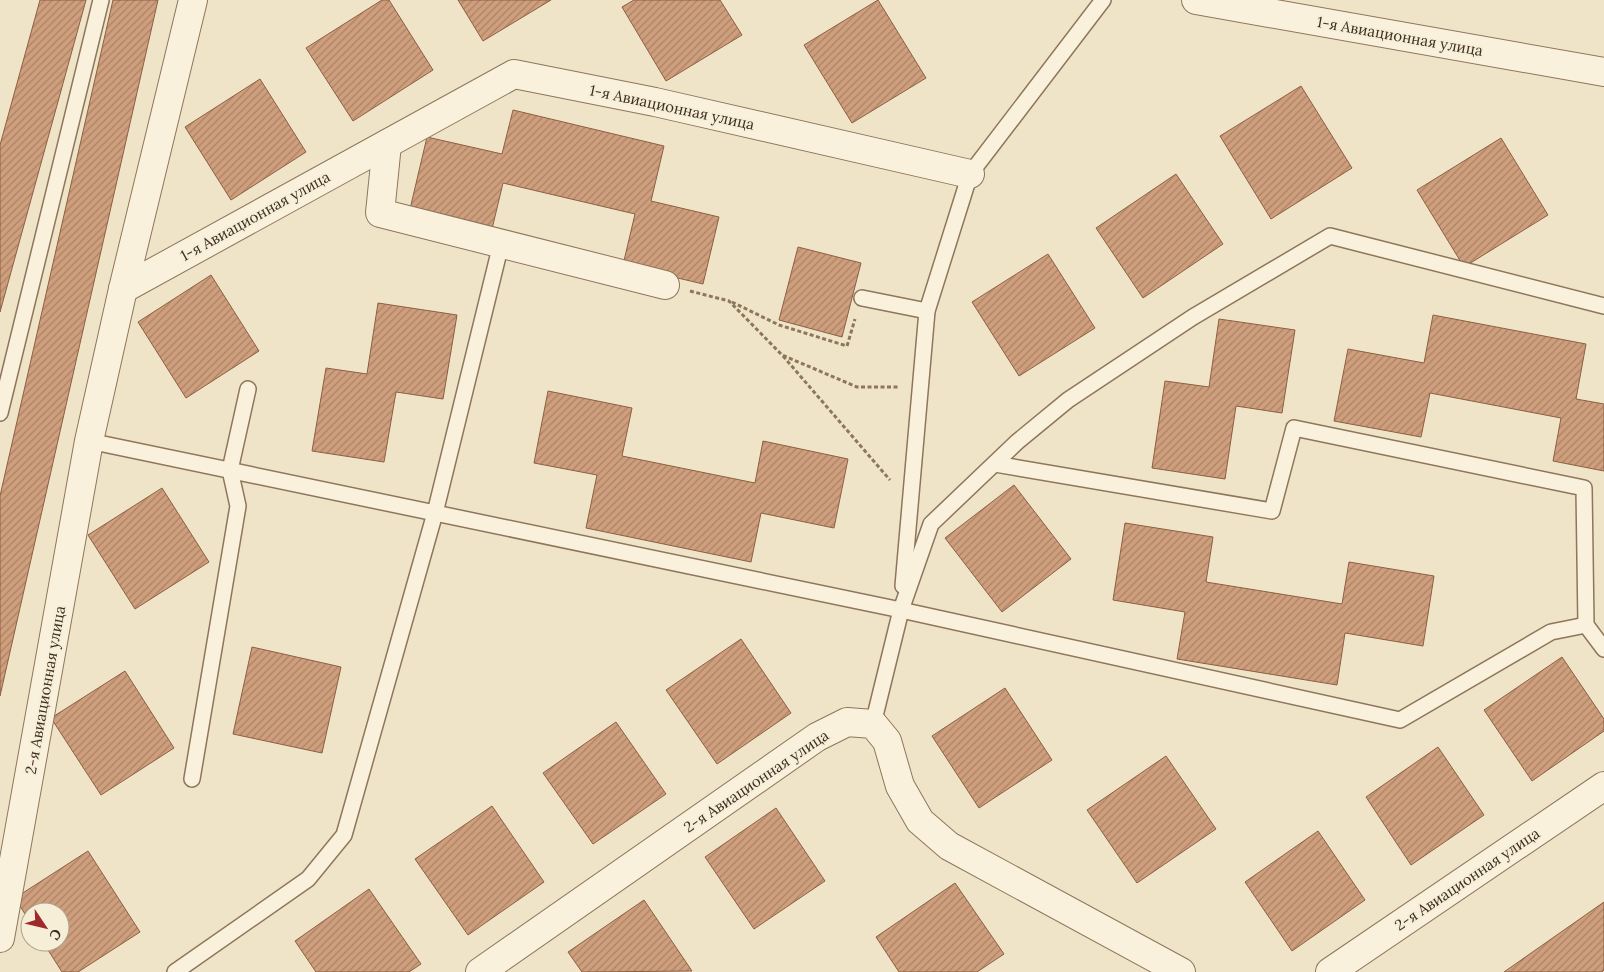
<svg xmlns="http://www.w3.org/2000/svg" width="1604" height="972" viewBox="0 0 1604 972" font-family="Lora,serif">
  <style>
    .building { fill: url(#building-hatch); stroke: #8d5f41 }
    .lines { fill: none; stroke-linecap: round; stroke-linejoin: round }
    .lane-casing { stroke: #8d765c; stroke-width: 18 }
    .street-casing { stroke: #8d765c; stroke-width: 30 }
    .path { stroke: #8d765c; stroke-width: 3; stroke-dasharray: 4 2.5; stroke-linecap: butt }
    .lane { stroke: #faf1dc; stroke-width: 15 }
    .street { stroke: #faf1dc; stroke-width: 28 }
    .labels { text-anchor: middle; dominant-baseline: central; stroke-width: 4; stroke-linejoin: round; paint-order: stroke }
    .street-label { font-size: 15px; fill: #3d2e20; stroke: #f7eed8 }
  </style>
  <defs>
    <pattern id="building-hatch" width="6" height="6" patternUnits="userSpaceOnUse" patternTransform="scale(1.25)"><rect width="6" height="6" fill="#cf9f7d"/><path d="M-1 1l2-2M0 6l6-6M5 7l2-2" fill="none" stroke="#a98266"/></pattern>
  </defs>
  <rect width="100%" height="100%" fill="#f0e4c8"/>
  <g class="building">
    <path d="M40 0H86L0 312V145Z"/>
    <path d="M113 0H158L0 696V496Z"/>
    <path d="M382 0H389L433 70 353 121 306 48Z"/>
    <path d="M458 0H551L483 41Z"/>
    <path d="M634 0H720L742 35 666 81 622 7Z"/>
    <path d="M878 0 926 78 852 123 804 45Z"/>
    <path d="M260 79 306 152 231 200 185 127Z"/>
    <path d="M1301 86 1352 168 1271 219 1220 136Z"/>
    <path d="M513 110 664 146 651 201 719 217 703 284 623 265 635 214 503 183 492 229 410 209 427 137 502 154Z"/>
    <path d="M1501 138 1548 215 1464 267 1417 190Z"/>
    <path d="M1176 174 1223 244 1143 298 1096 228Z"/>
    <path d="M798 247 861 263 842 337 779 320Z"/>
    <path d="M1048 254 1095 328 1019 376 972 302Z"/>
    <path d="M211 275 259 351 186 398 138 322Z"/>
    <path d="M378 303 457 315 443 399 396 392 384 462 312 451 326 368 367 374Z"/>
    <path d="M1433 315 1586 344 1576 399 1604 404V471L1553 461 1561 418 1430 393 1421 437 1334 421 1348 349 1424 363Z"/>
    <path d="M1219 319 1295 330 1282 413 1236 406 1225 479 1152 468 1165 381 1209 387Z"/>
    <path d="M548 391 632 408 622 456 755 483 763 441 848 459 834 528 761 513 751 562 586 528 597 475 534 463Z"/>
    <path d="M1014 485 1071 559 1002 612 945 538Z"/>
    <path d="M162 488 209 562 135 609 88 535Z"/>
    <path d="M1125 523 1213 537 1206 582 1342 604 1349 562 1434 576 1423 646 1345 633 1337 685 1177 659 1185 612 1113 600Z"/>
    <path d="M741 639 791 713 717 764 666 690Z"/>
    <path d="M252 647 341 667 322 753 233 734Z"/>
    <path d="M1562 657 1604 719V731L1532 781 1484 710Z"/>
    <path d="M125 671 174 748 101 795 51 718Z"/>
    <path d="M1005 688 1052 760 979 808 932 736Z"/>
    <path d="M616 722 666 794 593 844 543 773Z"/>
    <path d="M1438 747 1484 815 1411 865 1366 797Z"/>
    <path d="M1166 756 1216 829 1137 883 1087 810Z"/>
    <path d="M492 806 544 882 468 935 415 859Z"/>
    <path d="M776 808 825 881 754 929 705 857Z"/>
    <path d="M1318 831 1365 900 1292 951 1245 882Z"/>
    <path d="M88 851 140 932 78 972H62L43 942H60V912H30V922L15 898Z"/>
    <path d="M955 883 1004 954 977 972H899L876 937Z"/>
    <path d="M369 889 421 964 409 972H316L295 941Z"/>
    <path d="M644 900 692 971 582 972 568 952Z"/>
    <path d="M1604 902V970L1602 972H1504Z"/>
  </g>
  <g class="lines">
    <g class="lane-casing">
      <g id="lane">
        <path d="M862 298 927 311"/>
        <path d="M0 413 101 0"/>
        <path d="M89 441 901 610 1400 720 1551 632 1586 625 1604 649"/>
        <path d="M995 464 1272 511 1294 428 1584 488 1586 625"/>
        <path d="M903 586 927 311 970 174 1103 0"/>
        <path d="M873 724 901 610 931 524 1017 442 1068 400 1193 317 1330 236 1604 306"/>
        <path d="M192 779 238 506 230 470 248 389"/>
        <path d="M175 972 308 879 344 835 435 513 501 244"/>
      </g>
    </g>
    <g class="street-casing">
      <g id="street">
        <path d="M1196 0 1604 72"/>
        <path d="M387 144 380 213 665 285"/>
        <path d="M123 289 514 74 655 102 970 174"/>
        <path d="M0 938 89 441 123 289 193 0"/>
        <path d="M480 972 817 737 847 722 873 724 887 741 900 786 920 821 949 846 1181 972"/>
        <path d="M1330 972 1604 786"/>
      </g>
    </g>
    <g class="path">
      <path d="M690 291 729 301 782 355 857 387H898"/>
      <path d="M732 302 779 325 847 346 855 319"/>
      <path d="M783 356 890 480"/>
    </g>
    <use href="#lane" class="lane"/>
    <use href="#street" class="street"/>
  </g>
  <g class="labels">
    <g class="street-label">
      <text transform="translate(1400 36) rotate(10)">1-я Авиационная улица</text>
      <text transform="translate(672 107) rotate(12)">1-я Авиационная улица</text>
      <text transform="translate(255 216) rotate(-29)">1-я Авиационная улица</text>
      <text transform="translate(45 690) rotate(-80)">2-я Авиационная улица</text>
      <text transform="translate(756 781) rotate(-34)">2-я Авиационная улица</text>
      <text transform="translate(1467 879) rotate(-34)">2-я Авиационная улица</text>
    </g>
  </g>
  <g transform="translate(45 927) rotate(125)"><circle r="24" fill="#f7eed8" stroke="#ada18e"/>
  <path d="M0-4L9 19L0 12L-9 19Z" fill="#9e2a2b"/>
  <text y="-8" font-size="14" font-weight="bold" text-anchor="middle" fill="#3d2e20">С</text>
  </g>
</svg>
